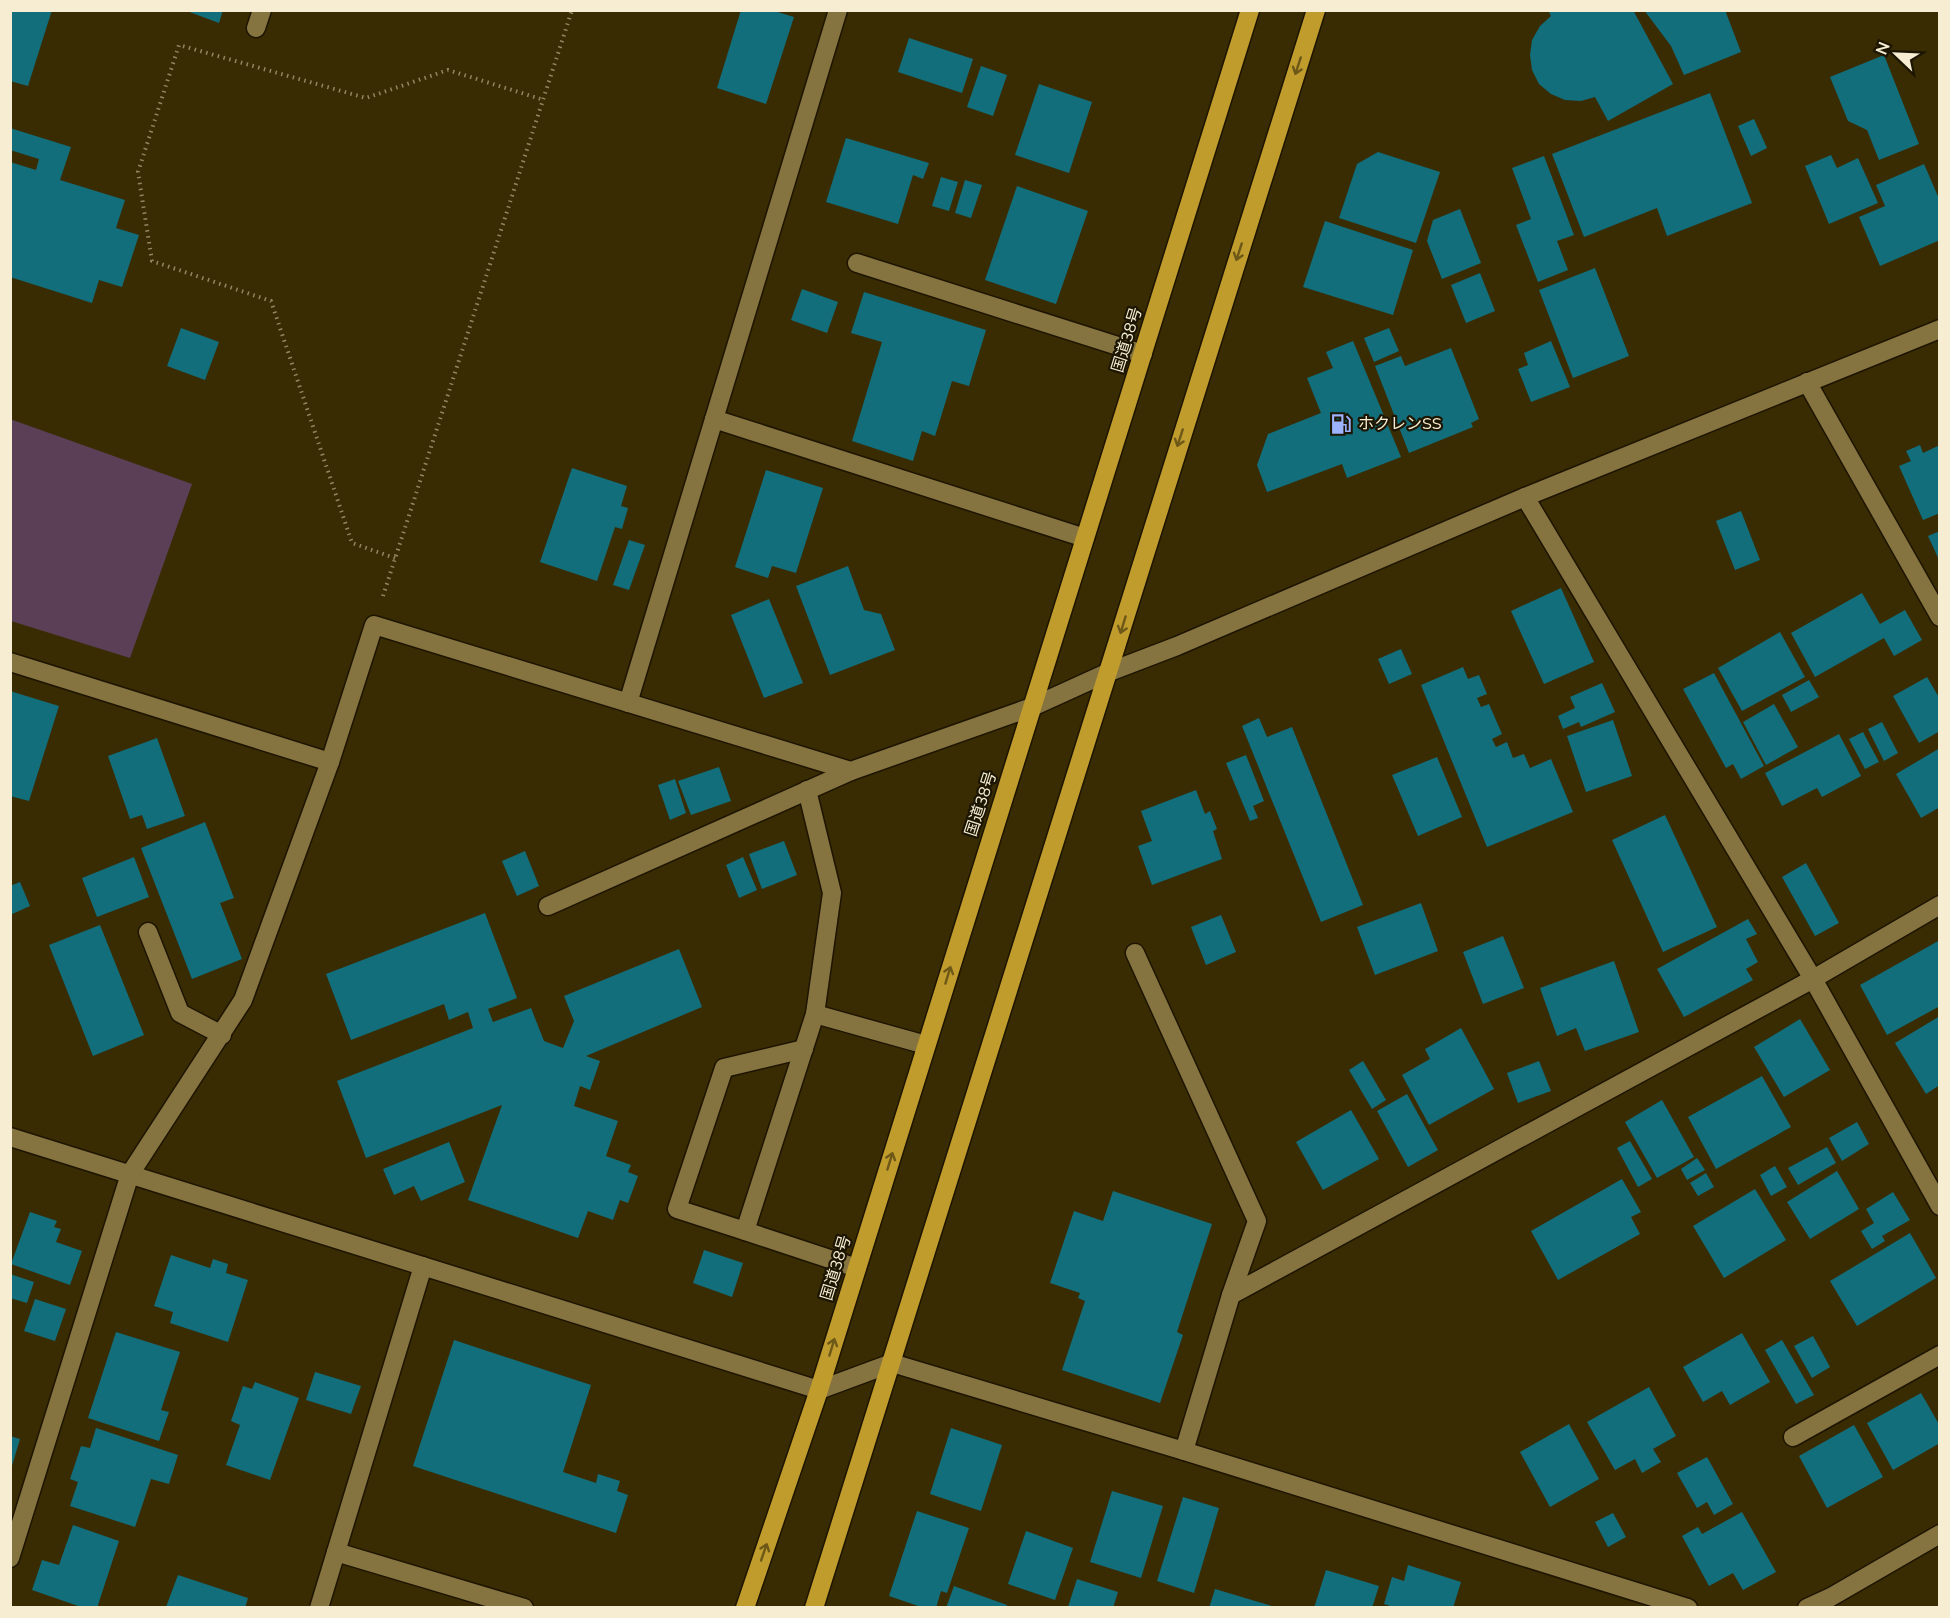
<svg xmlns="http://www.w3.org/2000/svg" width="1950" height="1618" viewBox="0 0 1950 1618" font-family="'Nunito Sans','Noto Sans JP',sans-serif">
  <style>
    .green { fill: #5a3f57 }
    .building { fill: #126e7b }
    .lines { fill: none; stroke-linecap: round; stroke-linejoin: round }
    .lane-casing { stroke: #1e1500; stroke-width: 21 }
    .street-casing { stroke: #1e1500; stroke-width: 21 }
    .highway-casing { stroke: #1e1500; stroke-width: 21 }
    .path { stroke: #918663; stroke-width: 4; stroke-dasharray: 1.5 4.5; stroke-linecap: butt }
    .lane { stroke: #857340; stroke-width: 18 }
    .street { stroke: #857340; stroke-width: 18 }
    .highway { stroke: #c09c2d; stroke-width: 18 }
    .oneway { stroke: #6e5818 }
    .labels { text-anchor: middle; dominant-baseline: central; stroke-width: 4.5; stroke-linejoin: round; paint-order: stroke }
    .street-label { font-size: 16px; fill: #f6edd2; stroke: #1c1502 }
    .poi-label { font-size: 16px; fill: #f6edd2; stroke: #1c1502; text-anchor: start }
  </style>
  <rect width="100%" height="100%" fill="#392c03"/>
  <path class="green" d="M10 419 192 484 130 658 11 621Z"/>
  <g class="building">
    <path d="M10 10H52L28 86 10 81Z"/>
    <path d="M184 10H223L219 23Z"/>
    <path d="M741 10H771L794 17 766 104 717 88Z"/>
    <path d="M1548 10H1633L1673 84 1608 121 1595 97 1581 101 1565 100 1551 94 1539 84 1532 70 1530 55 1532 40 1540 26 1551 16Z"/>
    <path d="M1644 10H1725L1741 52 1684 75 1671 46Z"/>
    <path d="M909 38 973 59 962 93 898 72Z"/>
    <path d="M1884 55 1919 144 1879 160 1867 130 1848 121 1830 77Z"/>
    <path d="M981 66 1007 75 993 116 967 107Z"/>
    <path d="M1039 84 1092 102 1069 173 1015 155Z"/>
    <path d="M1710 93 1752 203 1667 236 1657 208 1584 237 1552 154Z"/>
    <path d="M1754 119 1767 148 1751 156 1738 126Z"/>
    <path d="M10 128 71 147 60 180 125 200 116 228 139 235 122 287 99 280 92 303 10 277V162L36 170 39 159 10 150Z"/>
    <path d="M846 138 929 163 923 179 913 175 898 224 826 202Z"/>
    <path d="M1378 152 1440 172 1416 243 1339 218 1357 164Z"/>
    <path d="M1831 155 1837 168 1858 158 1878 203 1829 224 1805 166Z"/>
    <path d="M1544 156 1574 235 1557 241 1568 270 1538 282 1516 225 1531 219 1512 168Z"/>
    <path d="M1924 164 1940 201V240L1880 266 1859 217 1885 206 1876 185Z"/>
    <path d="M941 177 958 182 949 211 932 206Z"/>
    <path d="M965 180 982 185 971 218 955 213Z"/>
    <path d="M1017 186 1088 211 1056 304 985 280Z"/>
    <path d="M1460 209 1481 263 1442 279 1427 241 1433 220Z"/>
    <path d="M1325 221 1413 250 1393 315 1303 287Z"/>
    <path d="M1595 268 1629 356 1573 378 1539 290Z"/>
    <path d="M1480 273 1495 311 1466 323 1451 285Z"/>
    <path d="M802 289 838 302 827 333 791 320Z"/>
    <path d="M864 292 986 330 969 386 952 381 935 436 922 431 913 461 852 441 882 342 851 333Z"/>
    <path d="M181 328 219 342 205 380 167 366Z"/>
    <path d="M1389 328 1399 351 1374 362 1364 338Z"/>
    <path d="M1353 341 1401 457 1347 478 1342 464 1267 492 1257 465 1268 434 1321 413 1307 378 1333 368 1326 352Z"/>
    <path d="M1551 341 1570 387 1531 402 1518 369 1528 365 1524 353Z"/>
    <path d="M1451 348 1479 419 1471 423 1473 427 1409 453 1375 366 1401 356 1405 366Z"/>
    <path d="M1920 445 1923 453 1940 445V513L1923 520 1899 466 1911 461 1906 451Z"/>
    <path d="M572 468 627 486 621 506 628 508 622 529 615 527 597 581 540 562Z"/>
    <path d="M766 470 823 488 796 573 772 566 768 578 735 567Z"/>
    <path d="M1741 511 1760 560 1735 570 1716 521Z"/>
    <path d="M1940 531V562L1928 536Z"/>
    <path d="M629 540 645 545 629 590 613 585Z"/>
    <path d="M848 566 864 610 881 614 895 650 830 675 796 586Z"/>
    <path d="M1561 588 1594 662 1544 684 1511 611Z"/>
    <path d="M1862 593 1880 624 1905 610 1922 640 1894 656 1884 638 1815 677 1791 633Z"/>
    <path d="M769 599 803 683 764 698 731 615Z"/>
    <path d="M1780 632 1805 677 1742 711 1718 668Z"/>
    <path d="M1401 649 1412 674 1389 684 1378 659Z"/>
    <path d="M1463 667 1468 679 1479 675 1487 694 1477 698 1481 707 1489 704 1502 734 1492 739 1496 747 1507 742 1513 758 1524 754 1530 768 1551 759 1573 812 1487 847 1421 685Z"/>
    <path d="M1714 673 1764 766 1741 779 1733 764 1726 768 1683 689Z"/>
    <path d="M1927 677 1940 699V731L1919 743 1893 696Z"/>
    <path d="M1809 680 1819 697 1791 712 1782 695Z"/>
    <path d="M1602 683 1615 712 1581 727 1579 722 1563 729 1558 716 1575 708 1570 697Z"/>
    <path d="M10 691 59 706 29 801 10 796Z"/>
    <path d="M1774 704 1798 747 1766 765 1743 722Z"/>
    <path d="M1259 718 1267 737 1292 727 1363 905 1321 922 1242 726Z"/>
    <path d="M1613 720 1632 776 1586 792 1567 736Z"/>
    <path d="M1882 722 1898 753 1884 761 1868 729Z"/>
    <path d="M1863 732 1879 762 1865 769 1849 739Z"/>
    <path d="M1839 734 1861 776 1822 797 1817 788 1782 806 1765 773Z"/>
    <path d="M157 738 185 816 147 829 142 815 130 819 108 756Z"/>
    <path d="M1940 748V807L1921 818 1896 774Z"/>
    <path d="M1246 755 1264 801 1253 806 1258 818 1250 821 1226 763Z"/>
    <path d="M1437 757 1462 817 1418 836 1392 775Z"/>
    <path d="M719 767 731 801 691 815 678 781Z"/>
    <path d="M675 779 686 813 670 820 658 785Z"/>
    <path d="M1196 790 1205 814 1210 811 1217 829 1213 831 1222 859 1152 885 1138 846 1152 841 1141 811Z"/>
    <path d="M1665 815 1717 927 1663 952 1612 840Z"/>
    <path d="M205 822 234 898 220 903 242 959 192 979 141 848Z"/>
    <path d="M784 841 797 875 762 889 749 854Z"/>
    <path d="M525 851 539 886 517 896 502 861Z"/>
    <path d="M134 857 149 897 97 917 82 878Z"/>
    <path d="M743 857 757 890 739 898 726 865Z"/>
    <path d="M1806 863 1839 923 1815 936 1782 877Z"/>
    <path d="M20 882 30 906 10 915V886Z"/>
    <path d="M1421 903 1438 951 1375 975 1357 927Z"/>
    <path d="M485 913 517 998 488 1009 493 1022 531 1008 544 1041 563 1048 574 1021 564 996 679 949 702 1007 586 1056 600 1061 590 1090 580 1086 574 1106 618 1121 606 1156 631 1165 628 1172 638 1176 628 1203 620 1200 613 1220 588 1211 578 1238 468 1200 502 1105 366 1158 337 1081 473 1028 468 1012 449 1020 444 1004 351 1040 326 974Z"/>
    <path d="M1221 915 1236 952 1206 965 1191 927Z"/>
    <path d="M1748 919 1757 934 1746 939 1758 962 1746 969 1753 980 1684 1017 1657 969Z"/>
    <path d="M100 925 144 1035 93 1056 49 945Z"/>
    <path d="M1503 936 1524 988 1483 1004 1463 952Z"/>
    <path d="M1940 940V1006L1887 1035 1860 985Z"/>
    <path d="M1614 961 1639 1032 1585 1051 1576 1028 1557 1036 1540 988Z"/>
    <path d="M1940 1016V1085L1926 1094 1895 1043Z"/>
    <path d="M1800 1019 1830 1070 1784 1097 1754 1047Z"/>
    <path d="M1461 1028 1494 1089 1429 1125 1402 1075 1430 1059 1425 1049Z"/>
    <path d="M1363 1061 1386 1100 1372 1109 1349 1070Z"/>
    <path d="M1539 1061 1551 1091 1518 1103 1507 1073Z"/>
    <path d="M1762 1076 1791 1127 1716 1169 1688 1117Z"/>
    <path d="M1407 1094 1438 1150 1408 1167 1377 1111Z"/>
    <path d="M1662 1100 1694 1157 1657 1178 1625 1122Z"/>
    <path d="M1351 1110 1379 1159 1323 1190 1296 1142Z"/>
    <path d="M1857 1122 1869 1144 1842 1161 1829 1138Z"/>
    <path d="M1630 1141 1652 1179 1638 1187 1617 1148Z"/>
    <path d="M449 1142 465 1182 421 1201 414 1186 394 1195 383 1169Z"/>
    <path d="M1827 1147 1836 1163 1798 1185 1788 1168Z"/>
    <path d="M1697 1158 1705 1170 1687 1180 1681 1169Z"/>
    <path d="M1775 1166 1787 1187 1771 1196 1760 1175Z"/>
    <path d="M1837 1171 1859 1209 1810 1239 1787 1202Z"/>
    <path d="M1706 1173 1714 1187 1698 1196 1690 1183Z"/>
    <path d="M1622 1179 1641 1212 1631 1217 1640 1234 1558 1280 1531 1231Z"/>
    <path d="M1755 1189 1786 1240 1724 1278 1693 1226Z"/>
    <path d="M1113 1191 1212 1224 1177 1332 1183 1335 1160 1403 1062 1370 1085 1301 1078 1298 1080 1293 1050 1283 1074 1211 1103 1221Z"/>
    <path d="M1893 1192 1910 1220 1882 1236 1885 1241 1872 1249 1861 1231 1874 1223 1866 1209Z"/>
    <path d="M30 1212 57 1221 54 1227 61 1229 56 1242 82 1251 70 1285 11 1264Z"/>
    <path d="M1910 1233 1936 1278 1857 1326 1830 1281Z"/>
    <path d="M704 1250 743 1263 732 1297 693 1283Z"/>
    <path d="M171 1255 210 1268 213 1259 228 1264 226 1273 248 1280 228 1342 170 1323 173 1312 154 1306Z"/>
    <path d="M10 1274 34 1282 27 1303 10 1298Z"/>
    <path d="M35 1299 66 1309 55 1341 24 1331Z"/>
    <path d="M116 1332 180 1352 161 1410 169 1412 159 1441 88 1418Z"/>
    <path d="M1742 1333 1770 1382 1730 1405 1722 1391 1703 1402 1683 1367Z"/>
    <path d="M1813 1336 1830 1367 1812 1378 1794 1346Z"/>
    <path d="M454 1340 591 1385 563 1472 596 1483 598 1474 620 1481 617 1491 628 1495 616 1533 413 1466Z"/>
    <path d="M1782 1340 1814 1395 1796 1404 1765 1350Z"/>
    <path d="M315 1372 361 1386 351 1414 306 1400Z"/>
    <path d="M255 1382 299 1398 270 1480 226 1465 240 1425 231 1421 243 1386 252 1389Z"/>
    <path d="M1649 1387 1676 1436 1653 1449 1661 1462 1642 1473 1635 1459 1615 1470 1587 1422Z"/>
    <path d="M1921 1393 1940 1426V1443L1893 1470 1867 1423Z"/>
    <path d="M1569 1424 1599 1479 1550 1507 1520 1452Z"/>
    <path d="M1854 1425 1883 1477 1827 1508 1799 1456Z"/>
    <path d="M96 1428 178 1455 169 1484 151 1479 135 1527 70 1506 78 1482 70 1479 81 1446 90 1448Z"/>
    <path d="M951 1428 1002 1445 981 1511 930 1494Z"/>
    <path d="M10 1436 20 1439 11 1469H10Z"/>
    <path d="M1707 1457 1733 1504 1714 1515 1707 1502 1697 1508 1677 1473Z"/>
    <path d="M1112 1491 1163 1506 1141 1578 1090 1562Z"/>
    <path d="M1183 1497 1219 1508 1194 1593 1157 1581Z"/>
    <path d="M917 1511 969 1528 947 1593 941 1591 936 1608H924L889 1596Z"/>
    <path d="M1742 1512 1776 1572 1743 1590 1733 1573 1709 1586 1682 1536 1698 1527 1702 1534Z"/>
    <path d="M1613 1513 1626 1537 1608 1547 1595 1522Z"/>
    <path d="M73 1525 119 1541 97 1608H84L32 1590 42 1560 59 1565Z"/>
    <path d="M1026 1531 1073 1548 1055 1600 1008 1584Z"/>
    <path d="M1408 1565 1461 1582 1453 1608H1396L1384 1604 1392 1577 1404 1581Z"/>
    <path d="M1326 1570 1379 1586 1372 1608H1314Z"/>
    <path d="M178 1575 248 1598 245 1608 166 1607Z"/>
    <path d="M1077 1579 1118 1592 1113 1608 1068 1607Z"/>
    <path d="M954 1586 1007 1605 1006 1608H946Z"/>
    <path d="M1215 1589 1275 1607V1608H1209Z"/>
  </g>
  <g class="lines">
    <g class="lane-casing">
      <g id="lane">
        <path d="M256 28 262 10"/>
        <path d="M857 263 1143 354"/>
        <path d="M714 419 1085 538"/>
        <path d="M807 790 832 893 815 1014 745 1231 857 1268"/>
        <path d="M548 906 851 771"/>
        <path d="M148 932 180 1013 222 1035"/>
        <path d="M1135 953 1257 1221 1231 1295"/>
        <path d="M815 1014 926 1045"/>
        <path d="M745 1231 677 1209 724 1068 804 1049"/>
        <path d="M1793 1437 1940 1355"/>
        <path d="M336 1552 524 1608"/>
        <path d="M319 1608 423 1266"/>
      </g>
    </g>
    <g class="street-casing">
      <g id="street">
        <path d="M1807 382 1940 617"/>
        <path d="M1525 497 1813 979 1940 1206"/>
        <path d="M10 662 330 762"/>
        <path d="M628 703 838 10"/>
        <path d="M10 1137 819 1390 892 1363 1184 1451 1688 1608"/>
        <path d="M1184 1451 1231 1295 1813 979 1940 905"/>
        <path d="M10 1558 130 1174 243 1000 330 762 374 625 851 771 1032 707 1109 672 1177 646 1525 497 1940 329"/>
        <path d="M1807 1608 1831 1597 1940 1534"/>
      </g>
    </g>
    <g class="highway-casing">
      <g id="highway">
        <path d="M745 1608 819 1390 1250 10"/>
        <path d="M814 1608C984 1076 1147 542 1316 10"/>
      </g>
    </g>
    <g class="path">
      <path d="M395 558 352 543 271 301 152 261 138 172 179 45 366 98 448 70 544 100"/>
      <path d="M383 596 572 10"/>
    </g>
    <use href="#lane" class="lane"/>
    <use href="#street" class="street"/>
    <use href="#highway" class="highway"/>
  </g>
  <defs><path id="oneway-shaft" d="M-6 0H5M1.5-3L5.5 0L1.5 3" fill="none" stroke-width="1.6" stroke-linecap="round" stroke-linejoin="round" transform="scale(1.5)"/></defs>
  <g class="oneway">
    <use href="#oneway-shaft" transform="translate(1298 66) rotate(108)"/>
    <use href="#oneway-shaft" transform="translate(1239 252) rotate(108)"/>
    <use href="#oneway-shaft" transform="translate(1180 438) rotate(108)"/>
    <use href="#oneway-shaft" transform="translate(1123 625) rotate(107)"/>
    <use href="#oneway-shaft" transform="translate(948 975) rotate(-73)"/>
    <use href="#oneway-shaft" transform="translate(890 1161) rotate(-73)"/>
    <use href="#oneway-shaft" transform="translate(832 1347) rotate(-73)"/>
    <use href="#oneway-shaft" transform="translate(764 1552) rotate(-71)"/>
  </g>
  <defs>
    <g id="fuel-bare" transform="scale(1.62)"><path d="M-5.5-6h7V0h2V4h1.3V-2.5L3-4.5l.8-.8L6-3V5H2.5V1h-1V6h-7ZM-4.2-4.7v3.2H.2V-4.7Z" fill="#9db4fd" stroke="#1c1502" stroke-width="2.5" paint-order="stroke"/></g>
  </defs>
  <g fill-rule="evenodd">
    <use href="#fuel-bare" x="1341" y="424"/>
  </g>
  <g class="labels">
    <g class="street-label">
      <text transform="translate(1127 340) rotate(-73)">国道38号</text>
      <text transform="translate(981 804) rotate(-72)">国道38号</text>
      <text transform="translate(836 1268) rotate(-73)">国道38号</text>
    </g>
    <g class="poi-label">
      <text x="1358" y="424">ホクレンSS</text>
    </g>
  </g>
  <rect width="1950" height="1618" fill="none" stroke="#f6edd2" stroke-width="24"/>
  <g transform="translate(1896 54) rotate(293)" stroke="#1c1502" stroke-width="4.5" paint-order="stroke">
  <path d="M0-4.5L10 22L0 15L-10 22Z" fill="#f6edd2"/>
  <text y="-9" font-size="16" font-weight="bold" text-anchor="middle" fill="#f6edd2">N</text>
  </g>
</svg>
